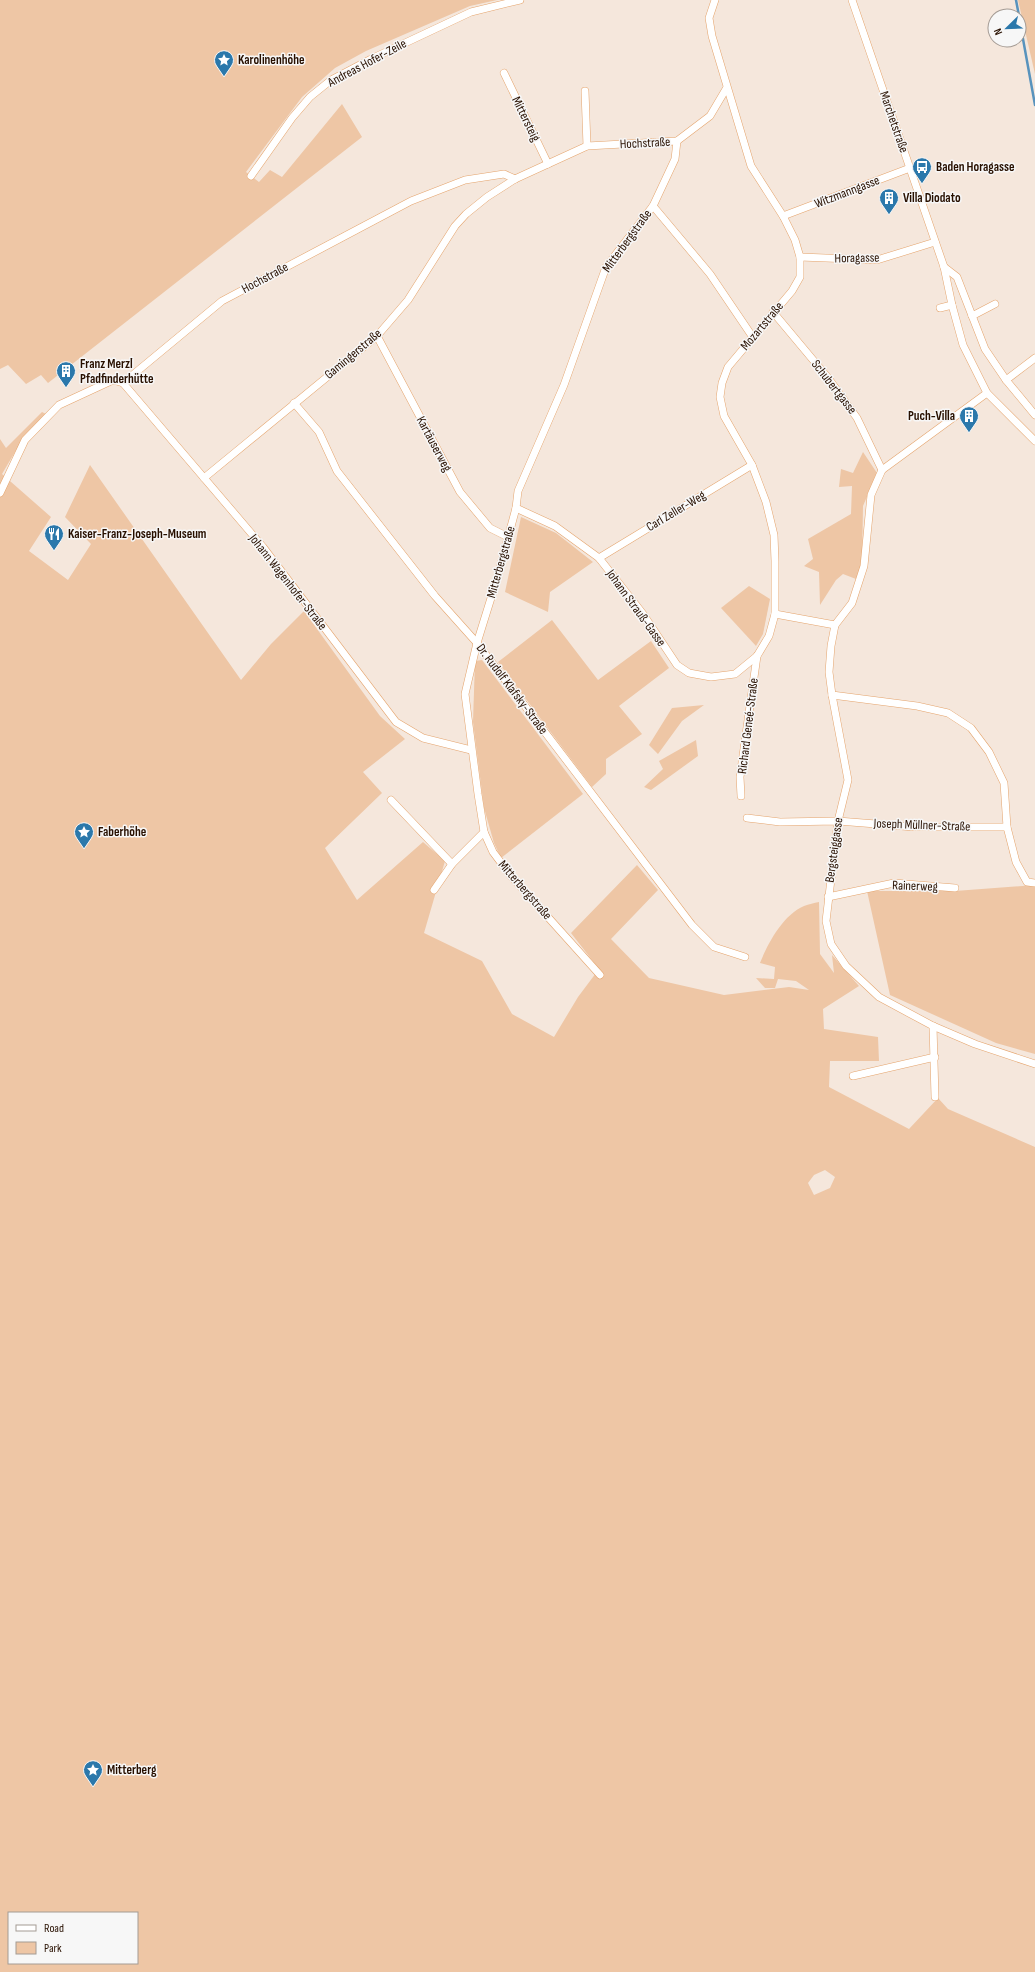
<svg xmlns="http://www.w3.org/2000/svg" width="1035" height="1972" viewBox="0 0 1035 1972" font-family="'Sofia Sans Condensed',sans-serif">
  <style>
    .green { fill: #eec6a5; fill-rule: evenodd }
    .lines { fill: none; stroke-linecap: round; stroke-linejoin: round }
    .stream { stroke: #5893bd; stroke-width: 2.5 }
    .minor-casing { stroke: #e5a46c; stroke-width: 8 }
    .minor { stroke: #fff; stroke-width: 7 }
    .labels { text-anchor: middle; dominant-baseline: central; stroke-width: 3; stroke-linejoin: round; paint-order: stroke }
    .poi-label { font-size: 13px; font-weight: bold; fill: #281000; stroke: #f7f7f7; text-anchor: start }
    .street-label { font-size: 13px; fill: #281000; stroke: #f7f7f7 }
  </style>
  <rect width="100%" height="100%" fill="#f5e7dc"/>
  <g class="green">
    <path d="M0 0H497L470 6 366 51 335 68 302 97 246 172 259 182 270 170 282 177 342 104 362 137 48 383 41 375 26 384 8 365 0 369Z"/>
    <path d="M1018 0H1035V74Z"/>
    <path d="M42 412 46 414 22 440 2 474 51 517 29 551 68 580 91 544 65 517 90 465 241 680 271 644 304 611 380 716 405 739 363 772 382 793 325 848 357 900 423 842 445 861 424 933 482 961 512 1014 554 1037 578 997 599 969 571 933 637 865 658 890 611 939 649 978 724 995 789 987 809 990 796 981 778 979 775 988H765L756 978 774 979 775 967 760 963C768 943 783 915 804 906 809 904 814 903 819 902L820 954 834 973 832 955 859 986 823 1009 824 1029 878 1037 879 1061H830L829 1087 909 1129 938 1098 948 1109 1035 1147V1972H0V439L6 448ZM825 1170 835 1177 830 1188 814 1195 808 1183 814 1175ZM9 1913H137V1963H9Z"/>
    <path d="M863 452 877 473 863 506 862 563 856 579 843 574 836 580 820 605 819 572 804 566 813 559 808 539 851 514 852 486 839 487 841 469 853 473Z"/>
    <path d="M521 517 556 533 593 562 550 592 548 612 505 592Z"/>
    <path d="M749 586 770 599 763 634 756 646 721 608Z"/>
    <path d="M552 620 598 680 651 641 669 668 619 706 642 734 606 759V774L592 787 498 662Z"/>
    <path d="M482 660 583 794 501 858 494 843 484 808 473 722 475 661Z"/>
    <path d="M704 705 682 721 658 754 649 745 672 708Z"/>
    <path d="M696 740 698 756 651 790 644 787 663 769 659 761Z"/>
    <path d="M1035 885V1054L996 1043 890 995 867 891H955Z"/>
  </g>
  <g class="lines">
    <g class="stream">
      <path d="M1016 0 1019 16"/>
      <path d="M1019 17 1035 105"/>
    </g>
    <g class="minor-casing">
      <g id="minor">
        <path d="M852 0 944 267 952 305 963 345 987 393 1035 441"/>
        <path d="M504 73 548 164"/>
        <path d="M585 91 587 146"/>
        <path d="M251 176 292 118 310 97 331 80 371 59 471 12 520 0"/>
        <path d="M653 206 710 274 752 336"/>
        <path d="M783 216 910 168"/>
        <path d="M800 257 877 260 935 242"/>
        <path d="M944 267 957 277 985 349 1006 380 1035 415"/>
        <path d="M940 308 952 305"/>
        <path d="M773 312 829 379 857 418 882 470"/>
        <path d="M972 316 995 304"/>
        <path d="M377 336 460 492 490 528 508 537"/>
        <path d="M1006 380 1035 358"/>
        <path d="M123 383 263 547 396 722 423 738 471 750"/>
        <path d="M987 393 882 470 871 495 864 566 852 603 835 625 831 646 829 672 832 695 848 780 838 821 826 921 831 944 846 966 879 997 933 1026 975 1044 1035 1064"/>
        <path d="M294 403 319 432 337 471 435 596 477 643 692 925 714 947 745 957"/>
        <path d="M204 478 377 336 408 300 455 226 466 214 487 197 515 179 587 146 677 141 710 116 726 89"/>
        <path d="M0 493 25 440 59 405 113 380 123 383 222 301 411 201 465 180 504 174 515 179"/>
        <path d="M516 508 555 526 599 558 643 614 677 665 689 673 711 677 735 674 757 656 769 636 775 614V561L774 535 766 502 752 465 724 416 720 397 722 383 728 367 792 291 800 277V257L795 240 783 216 751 166 712 36 709 18 715 0"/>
        <path d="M599 558 752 465"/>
        <path d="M775 614 835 625"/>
        <path d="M832 695 917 706 948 713 971 728 989 752 1004 783 1007 827 1016 862 1027 882 1035 883"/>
        <path d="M741 796 740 777 757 656"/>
        <path d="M391 800 452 864"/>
        <path d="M747 818 780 822 838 821 914 827H1007"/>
        <path d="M434 890 452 864 484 832"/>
        <path d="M828 897 894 883 955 888"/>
        <path d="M600 975 511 876 493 852 484 832 478 794 465 694 477 643 496 582 516 508 518 491 564 385 606 267 653 206 675 159 677 141"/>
        <path d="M933 1026 935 1097"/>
        <path d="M853 1076 935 1057"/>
      </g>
    </g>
    <use href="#minor" class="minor"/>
  </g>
  <defs>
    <g id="sight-pin" transform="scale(1)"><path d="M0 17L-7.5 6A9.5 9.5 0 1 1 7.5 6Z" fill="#2b78ab" stroke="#f7f7f7"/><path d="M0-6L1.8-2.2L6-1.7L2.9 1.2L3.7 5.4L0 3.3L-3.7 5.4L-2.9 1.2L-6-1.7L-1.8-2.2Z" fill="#fff"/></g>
    <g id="bus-pin" transform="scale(1)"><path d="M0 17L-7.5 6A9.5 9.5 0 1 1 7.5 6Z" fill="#2b78ab" stroke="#f7f7f7"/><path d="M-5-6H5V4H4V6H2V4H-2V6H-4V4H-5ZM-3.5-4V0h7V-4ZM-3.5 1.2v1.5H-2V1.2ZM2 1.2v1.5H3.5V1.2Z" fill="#fff"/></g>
    <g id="building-pin" transform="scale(1)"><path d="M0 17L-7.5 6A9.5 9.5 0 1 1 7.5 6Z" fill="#2b78ab" stroke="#f7f7f7"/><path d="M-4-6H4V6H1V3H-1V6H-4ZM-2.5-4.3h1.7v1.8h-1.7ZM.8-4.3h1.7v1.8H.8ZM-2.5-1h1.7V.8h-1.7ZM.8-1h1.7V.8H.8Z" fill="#fff"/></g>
    <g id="restaurant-pin" transform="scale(1)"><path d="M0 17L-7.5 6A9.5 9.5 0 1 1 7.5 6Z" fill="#2b78ab" stroke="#f7f7f7"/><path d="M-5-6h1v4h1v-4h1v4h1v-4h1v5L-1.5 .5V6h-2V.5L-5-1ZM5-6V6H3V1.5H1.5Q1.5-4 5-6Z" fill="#fff"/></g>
  </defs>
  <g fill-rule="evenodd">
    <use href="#sight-pin" x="224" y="60"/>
    <use href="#bus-pin" x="922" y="167"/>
    <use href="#building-pin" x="889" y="198"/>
    <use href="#building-pin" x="66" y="371"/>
    <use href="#building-pin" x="969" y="416"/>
    <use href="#restaurant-pin" x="54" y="534"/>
    <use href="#sight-pin" x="84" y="832"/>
    <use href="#sight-pin" x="93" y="1770"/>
  </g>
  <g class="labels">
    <g class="poi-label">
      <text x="238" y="60">Karolinenhöhe</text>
      <text x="936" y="167">Baden Horagasse</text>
      <text x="903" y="198">Villa Diodato</text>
      <text x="80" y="364">Franz Merzl<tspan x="80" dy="15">Pfadfinderhütte</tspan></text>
      <text x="955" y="416" text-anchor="end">Puch-Villa</text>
      <text x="68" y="534">Kaiser-Franz-Joseph-Museum</text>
      <text x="98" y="832">Faberhöhe</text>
      <text x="107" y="1770">Mitterberg</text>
    </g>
    <g class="street-label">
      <text transform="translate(367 63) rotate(-28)">Andreas Hofer-Zeile</text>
      <text transform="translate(526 119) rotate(64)">Mittersteig</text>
      <text transform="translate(894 122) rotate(71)">Marchetstraße</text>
      <text transform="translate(645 143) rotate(-3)">Hochstraße</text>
      <text transform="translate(847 192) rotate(-21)">Witzmanngasse</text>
      <text transform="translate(627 241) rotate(-54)">Mitterbergstraße</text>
      <text transform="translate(857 258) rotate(-1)">Horagasse</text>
      <text transform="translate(265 278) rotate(-28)">Hochstraße</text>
      <text transform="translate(762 326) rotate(-50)">Mozartstraße</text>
      <text transform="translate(353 354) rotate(-40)">Gamingerstraße</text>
      <text transform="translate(834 387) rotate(52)">Schubertgasse</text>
      <text transform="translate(434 444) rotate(62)">Kartäuserweg</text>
      <text transform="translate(676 511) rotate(-31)">Carl Zeller-Weg</text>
      <text transform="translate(501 562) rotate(-74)">Mitterbergstraße</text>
      <text transform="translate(288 582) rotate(52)">Johann Wagenhofer-Straße</text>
      <text transform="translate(636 608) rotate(54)">Johann Strauß-Gasse</text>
      <text transform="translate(512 689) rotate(53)">Dr. Rudolf Klafsky-Straße</text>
      <text transform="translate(748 726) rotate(-83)">Richard Geneé-Straße</text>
      <text transform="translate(922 825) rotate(2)">Joseph Müllner-Straße</text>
      <text transform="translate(834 850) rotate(-82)">Bergsteiggasse</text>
      <text transform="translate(915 886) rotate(2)">Rainerweg</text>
      <text transform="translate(525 890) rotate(49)">Mitterbergstraße</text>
    </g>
  </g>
  <rect x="8" y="1912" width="130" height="52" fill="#f7f7f7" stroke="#a49b94"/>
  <rect x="16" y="1925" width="20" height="6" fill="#ffffff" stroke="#a49b94"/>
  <text x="44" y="1932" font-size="12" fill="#281000">Road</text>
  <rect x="16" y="1942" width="20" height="12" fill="#eec6a5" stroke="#a49b94"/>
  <text x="44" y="1952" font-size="12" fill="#281000">Park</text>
  <g transform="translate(1007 28) rotate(247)"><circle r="19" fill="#f7f7f7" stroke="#a49b94"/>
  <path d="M0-3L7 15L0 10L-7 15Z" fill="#2b78ab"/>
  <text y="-6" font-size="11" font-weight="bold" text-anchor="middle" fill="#281000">N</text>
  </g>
</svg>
